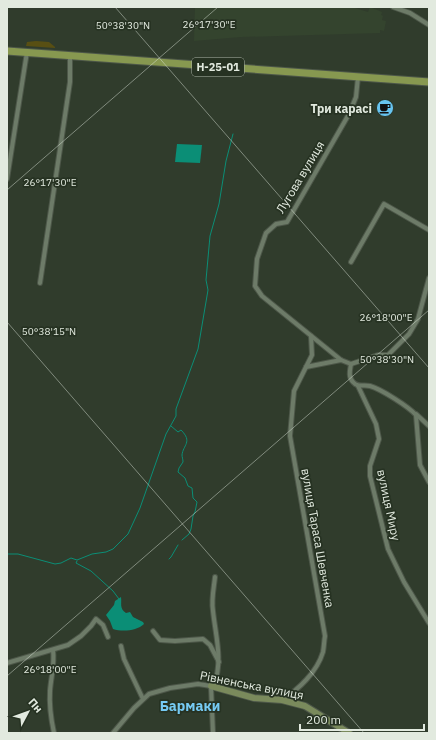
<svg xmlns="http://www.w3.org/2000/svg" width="436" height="740" viewBox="0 0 436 740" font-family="'IBM Plex Sans',sans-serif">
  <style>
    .built { fill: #34442e }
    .green { fill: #584f13 }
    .water { fill: #0b8e76 }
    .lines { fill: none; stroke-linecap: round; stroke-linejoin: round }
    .stream { stroke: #0b8e76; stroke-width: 1 }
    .street-casing { stroke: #4d5749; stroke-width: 6 }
    .secondary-casing { stroke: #4d5749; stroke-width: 8 }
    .primary-casing { stroke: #4d5749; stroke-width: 9 }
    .street { stroke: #6d7b68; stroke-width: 4 }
    .secondary { stroke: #7a8a5c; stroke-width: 6 }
    .primary { stroke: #879850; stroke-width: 7 }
    .ticks { fill: none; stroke: #e2eadf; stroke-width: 1; stroke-opacity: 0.45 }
    .labels { text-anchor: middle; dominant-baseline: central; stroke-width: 3.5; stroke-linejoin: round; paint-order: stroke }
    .shield { fill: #263222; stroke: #aab3a6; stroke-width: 1 }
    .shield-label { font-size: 11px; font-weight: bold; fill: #e2eadf }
    .poi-label { font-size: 12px; font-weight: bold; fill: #e2eadf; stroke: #263222; text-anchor: end }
    .street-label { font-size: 12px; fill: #e2eadf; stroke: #263222 }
    .quarter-label { font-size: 14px; font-weight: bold; fill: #76caf3; stroke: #263222 }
    .ticks-label { font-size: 10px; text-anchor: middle; fill: #e2eadf; stroke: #263222; stroke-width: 3.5; stroke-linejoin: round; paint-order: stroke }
  </style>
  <rect width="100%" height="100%" fill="#303c2c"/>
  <path class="built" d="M195 7H352L368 12 370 7 382 12 381 15 383 16 382 20 386 21 384 31 380 30V33L241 37 194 41Z"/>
  <path class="green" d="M36 41 49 42 55 47V48L26 46 27 42Z"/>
  <g class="water">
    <path d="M177 144 202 145 200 163 175 162Z"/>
    <path d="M121 597C122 604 119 608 126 613L130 612 133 617 143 622 144 624C137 631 122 632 113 629L110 621 106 615 114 605 115 601Z"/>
  </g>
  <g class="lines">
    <g class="stream">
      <path d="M171 426 178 432 181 430C193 442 183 445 182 455 182 457 183 459 183 462L179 468 178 472 185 478 188 486 192 488 193 498 197 502 195 512 193 516 191 529 189 534 182 540"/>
      <path d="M7 554H18L55 564 61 563 71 558 77 560 92 554 106 552 113 549 128 534 140 508 166 434 176 416V409L198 349 208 290 206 280 210 236 219 204 226 161 233 134"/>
      <path d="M169 559 171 557 178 545"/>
      <path d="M77 561 76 563 91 571 113 591 119 599"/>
    </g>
    <g class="street-casing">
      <g id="street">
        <path d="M393 7 410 13 429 25"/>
        <path d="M7 179 27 52"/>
        <path d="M351 262 384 204 429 230"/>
        <path d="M40 283 70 82V56"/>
        <path d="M341 360 262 296 255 286 257 259 266 233 276 224 287 222 349 114 356 97 358 77"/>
        <path d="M351 364C350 370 348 377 353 382 358 388 363 384 370 386 381 389 409 407 416 415L420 465 429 482"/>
        <path d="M306 367 341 360 351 364 378 355H388L409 334 418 319 429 278"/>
        <path d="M358 386 376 424 379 439 370 466V476L388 549 404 582 429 623"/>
        <path d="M416 414 429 426"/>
        <path d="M153 631 160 640 175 641 203 639 210 645 219 662"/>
        <path d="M121 646 124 659 143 699"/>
        <path d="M53 650C55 664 51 677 50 691 49 706 51 719 54 733"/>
        <path d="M7 663 68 645 81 636 91 626 96 619 103 625 108 637"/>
        <path d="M214 687C223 658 216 639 213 611 211 600 214 587 215 577"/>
        <path d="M282 700C299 689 317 672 323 652 324 647 324 641 325 636L290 436 294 391 312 355 311 336"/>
        <path d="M113 733 134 708 149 694 170 688 198 684 211 686 213 733"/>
      </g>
    </g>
    <g class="secondary-casing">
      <path id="secondary" d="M211 686 254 698 282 700 305 706 349 733"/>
    </g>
    <g class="primary-casing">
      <path id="primary" d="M7 51 429 82"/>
    </g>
    <use href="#street" class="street"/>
    <use href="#secondary" class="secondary"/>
    <use href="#primary" class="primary"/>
  </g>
  <path class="ticks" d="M115 7 429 368M7 190 218 7M7 322 364 733M7 676 429 310"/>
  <defs>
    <g id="cafe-disc" transform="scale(0.9)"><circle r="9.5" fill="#67c4f0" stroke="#263222"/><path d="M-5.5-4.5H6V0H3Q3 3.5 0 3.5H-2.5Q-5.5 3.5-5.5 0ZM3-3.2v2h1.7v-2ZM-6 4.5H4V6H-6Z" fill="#111"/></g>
  </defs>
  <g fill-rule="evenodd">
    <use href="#cafe-disc" x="385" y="108"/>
  </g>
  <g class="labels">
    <rect class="shield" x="192" y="58" width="52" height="18" rx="3"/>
    <g class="shield-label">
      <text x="218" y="67">Н-25-01</text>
    </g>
    <g class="poi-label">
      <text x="372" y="108">Три карасі</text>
    </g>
    <g class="street-label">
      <text transform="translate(300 177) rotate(-59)">Лугова вулиця</text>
      <text transform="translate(389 505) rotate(78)">вулиця Миру</text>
      <text transform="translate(318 538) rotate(80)">вулиця Тараса Шевченка</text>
      <text transform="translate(252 685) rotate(11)">Рівненська вулиця</text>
    </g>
    <g class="quarter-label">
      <text x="190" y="706">Бармаки</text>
    </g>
  </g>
  <g class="ticks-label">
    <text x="209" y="28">26°17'30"E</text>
    <text x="123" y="29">50°38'30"N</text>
    <text x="50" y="186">26°17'30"E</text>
    <text x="386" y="321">26°18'00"E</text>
    <text x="49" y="335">50°38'15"N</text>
    <text x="387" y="363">50°38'30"N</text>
    <text x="50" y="673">26°18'00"E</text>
  </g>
  <rect width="436" height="740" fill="none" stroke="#e2eadf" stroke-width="16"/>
  <g transform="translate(28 712) rotate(49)" stroke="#263222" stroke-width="3" paint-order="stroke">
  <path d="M0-3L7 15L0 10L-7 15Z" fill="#e2eadf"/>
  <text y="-6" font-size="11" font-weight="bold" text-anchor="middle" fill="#e2eadf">Пн</text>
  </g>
  <path d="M300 724v6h124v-6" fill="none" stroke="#e2eadf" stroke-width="2"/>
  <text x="306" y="724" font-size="12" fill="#e2eadf" stroke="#263222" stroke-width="3" paint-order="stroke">200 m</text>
</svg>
